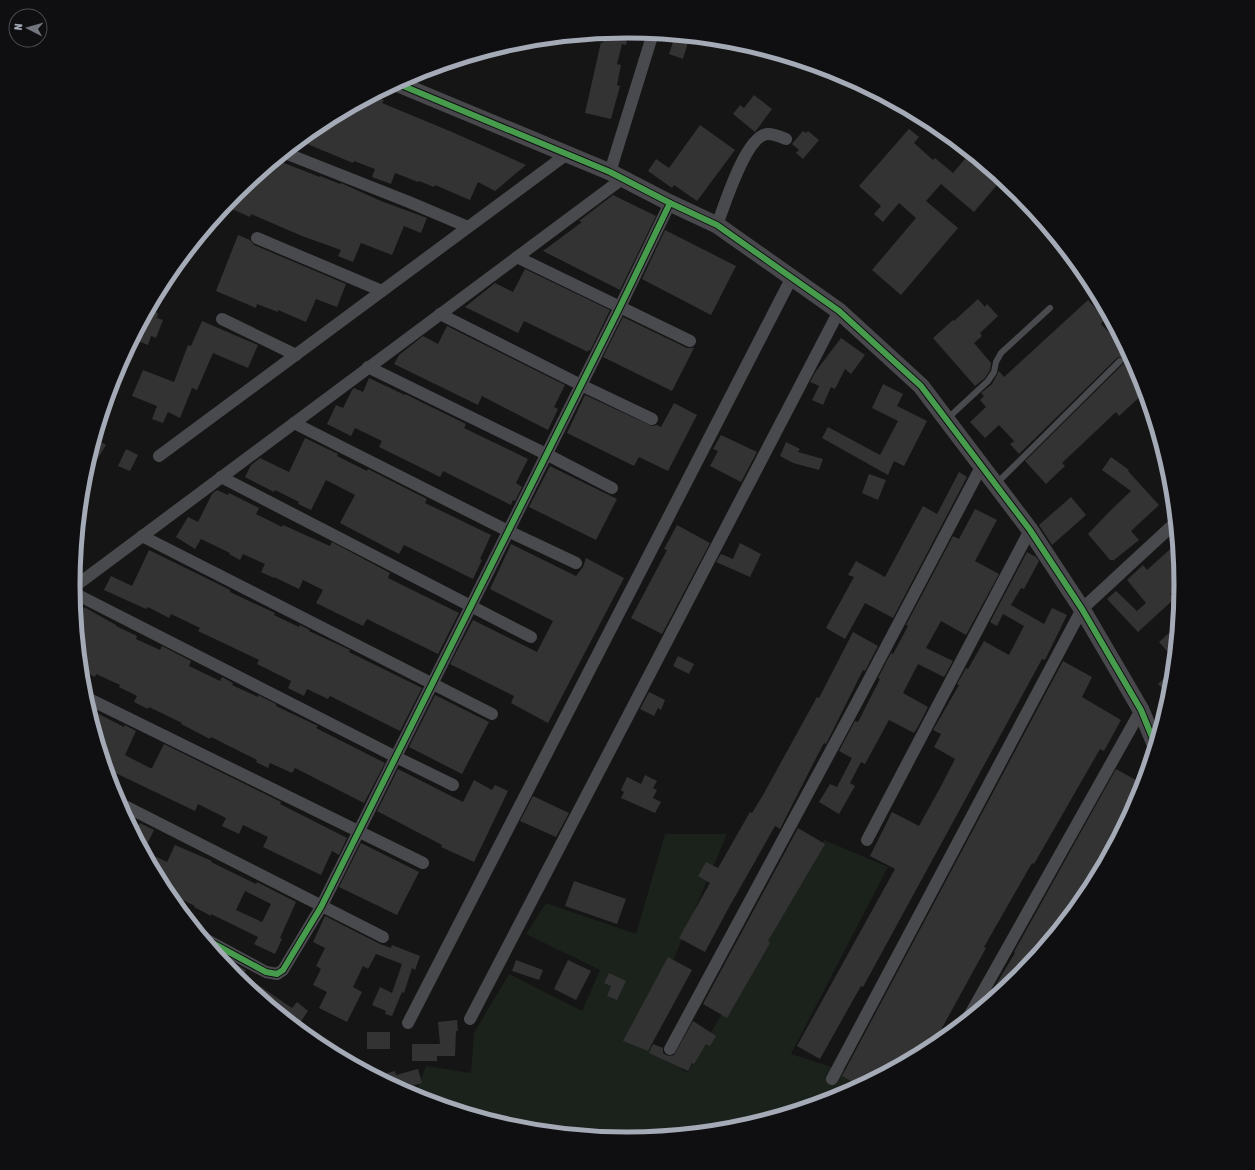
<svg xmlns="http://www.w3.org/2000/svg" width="1255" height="1170" viewBox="0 0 1255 1170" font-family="'Asap Condensed',sans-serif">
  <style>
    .green { fill: #1b221c }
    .building { fill: #333334; fill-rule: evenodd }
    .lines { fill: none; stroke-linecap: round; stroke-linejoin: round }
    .lane { stroke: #494a4e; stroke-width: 6 }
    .street { stroke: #494a4e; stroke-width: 12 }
    .secondary { stroke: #48484c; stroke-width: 17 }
    .cycleway-casing { stroke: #0f0f11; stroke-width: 8 }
    .cycleway { stroke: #469c4c; stroke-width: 6 }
    .rim { fill: none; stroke: #a5aab7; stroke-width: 5 }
  </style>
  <rect width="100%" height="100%" fill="#151515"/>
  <path class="green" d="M665 834H727L640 1038 687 1073 824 840 888 867 791 1054 872 1080 839 1097 735 1128 627 1139 519 1128 415 1097 409 1093H416L426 1066 471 1073 474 1033 509 974 582 1011 600 970 526 934 546 903 636 934Z"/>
  <g class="building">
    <path d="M629 31 626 45 622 44 617 64 621 65 617 85 620 86 611 119 585 113 601 42 603 43 605 33Z"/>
    <path d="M675 36 689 39 683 59 669 54Z"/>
    <path d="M754 95 772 109 755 132 733 114 740 105 744 108Z"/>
    <path d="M373 96 384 100 382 103 452 132 526 165 495 191 478 182 470 200 435 185 434 187 419 181 418 182 395 173 391 184 372 177 375 169 354 161 353 163 300 141 320 124 326 121 331 123 334 117Z"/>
    <path d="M700 125 735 150 697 201 674 185 672 188 648 171 656 159 669 168Z"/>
    <path d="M909 129 919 137 914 143 933 160 935 158 953 173 970 153 1002 179 974 212 941 184 926 201 958 228 901 295 872 270 916 218 899 203 883 222 874 214 881 206 859 186Z"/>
    <path d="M803 131 806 133 808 131 819 140 803 159 796 153 799 150 792 144Z"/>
    <path d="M276 160 320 177V176L340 184 341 183 381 201 427 218 421 233 404 226 392 255 361 243 353 262 338 256 341 250 302 236 251 214 250 217 225 206 236 193Z"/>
    <path d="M613 195 656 216 620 290 543 251 582 222 579 221Z"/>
    <path d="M665 230 736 266 711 315 642 279Z"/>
    <path d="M238 235 250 240 254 245 346 284 337 307 316 299 306 322 278 310V312L257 304 256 308 216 291Z"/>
    <path d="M525 269 610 310 590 351 588 350V352L524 321 518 333 465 307 495 283 513 292Z"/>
    <path d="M978 299 985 307 987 304 998 316 980 333 982 336 974 343 991 363 990 370 985 378 975 386 933 338 953 320 954 321Z"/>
    <path d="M1088 300 1105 319 1101 324 1128 352 1139 373 1145 392 1119 416 1116 412 1062 463 1065 466 1046 484 1025 461 1123 364 1124 360 1123 358 1119 357 1117 358 1019 454 1010 444 1014 441 999 425 985 438 970 422 986 407 980 400 984 396 981 393 992 384 999 371 1004 377Z"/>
    <path d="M149 310 158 313 157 318 163 320 156 338 151 336 148 345 135 340Z"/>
    <path d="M623 317 687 348H694L672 391 603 357Z"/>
    <path d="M202 321 258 345 248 368 213 353 197 390 192 388 180 418 168 412 163 423 152 419 157 406 132 396 143 370 174 382 188 345 191 346Z"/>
    <path d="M447 326 565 385 554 407 558 409 548 430 482 396 478 405 394 364 399 355 423 336 438 344Z"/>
    <path d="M841 338 865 355 851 374 845 369 835 389 831 387 823 405 812 400 819 386 810 382 816 371Z"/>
    <path d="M369 378 405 395V394L466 424 464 428 528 459 516 483 522 487 515 501 513 500 511 505 443 471 440 477 379 447 382 441 355 428 351 436 327 424 336 405 343 408 352 390 354 388 363 392Z"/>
    <path d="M883 384 903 394 897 406 927 421 904 466 894 461 888 475 822 438 828 427 880 455 898 421 872 408Z"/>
    <path d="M585 395 652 426 657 425 661 427 674 403 697 415 668 471 639 457 634 466 567 433Z"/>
    <path d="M721 435 757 452 741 482 710 466 718 451 713 449Z"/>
    <path d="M305 438 338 454 337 456 367 471 368 469 427 499 425 503 491 535 480 559 482 560 473 579 404 545 399 554 340 523 355 495 326 480 311 510 298 504 299 502 275 490 274 492 245 477 251 465 260 458 289 472Z"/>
    <path d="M96 439 106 445 90 471 86 470Z"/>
    <path d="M786 442 800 449 798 452 823 459 819 470 793 463 780 456Z"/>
    <path d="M126 449 138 455 130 471 118 466Z"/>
    <path d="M1111 457 1129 470 1128 471 1159 505 1131 531 1139 540 1114 560H1110L1088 534 1111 510 1131 491 1102 470Z"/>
    <path d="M550 466 617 499 596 540 529 507Z"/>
    <path d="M959 472 967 477 893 618 865 603 845 639 826 628 854 577 848 575 856 561 885 577 923 506 937 514Z"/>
    <path d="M869 474 886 480 878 500 862 493Z"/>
    <path d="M217 490 228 495 229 493 259 508 256 514 282 527 283 525 330 546 332 542 390 573 388 578 459 613 438 654 367 619 363 626 316 603 323 590 303 580 299 589 274 577V578L261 572 265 564 243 554 240 560 229 554 230 553 201 539 195 549 176 537 188 517 198 522 212 494Z"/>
    <path d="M1071 497 1086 515 1052 545 1039 525Z"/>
    <path d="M975 509 997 520 975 561 999 574 966 635 941 621 926 648 953 661 944 677 918 664 903 693 928 707 920 723 914 733 889 720 865 764 861 762 850 783 855 786 839 814 819 802 830 784 837 787 852 758 839 751 855 721 858 722 880 679 878 678 891 653 893 654 908 626 906 625 953 536 959 539Z"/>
    <path d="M677 525 710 543 662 634 631 618 667 550 664 549Z"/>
    <path d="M740 543 761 554 750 577 716 562 721 554 733 559Z"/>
    <path d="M1177 543 1181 583 1170 594 1174 599 1138 632 1107 599 1116 591 1137 611 1146 603 1127 580 1143 565 1147 570Z"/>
    <path d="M511 544 576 576 583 567 586 558 624 578 548 723 511 703 514 696 450 664 473 620 537 652 553 621 490 589Z"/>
    <path d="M149 550 212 581 230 590V592L275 613 274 615 299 627 300 625 310 630 309 631 350 650 349 652 422 688 400 731 330 696 328 699 307 689 304 696 288 688 291 681 257 664 259 660 198 631 200 628 171 614 169 618 148 607 146 609 104 590 111 576 132 586Z"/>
    <path d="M1027 552 1036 557 1039 561 1024 589 1021 588 1011 605 1044 624 1052 608 1067 615 1045 660 1042 659 863 987 861 986 820 1059 797 1046 895 869 870 856 892 812 919 826 940 788 955 759 934 747 941 734 933 730 959 685 957 684 966 668 968 669 984 641 1009 655 1024 626 1003 614 997 626 990 622Z"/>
    <path d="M84 607 116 625V626L137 636 136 639 160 650 162 646 191 661 189 666 220 681 222 677 233 683 232 685 258 697V695L276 704V706L318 726 316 728 385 763 364 803 295 768 292 773 270 763 268 768 256 762 257 760 211 737 210 739 181 724 182 723 149 707 148 709 134 702 137 696 119 687 120 685 96 674 95 677 82 670 77 621Z"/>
    <path d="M1178 625 1174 659 1159 642Z"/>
    <path d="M853 632 878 646 865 671 863 670 826 744 824 743 814 762 780 829 775 826 728 909 705 952 679 938 710 883 698 876 706 862 718 868 750 812 752 813 763 795 817 697 819 698Z"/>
    <path d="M678 656 694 664 689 674 673 666Z"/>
    <path d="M1063 661 1092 677 1082 697 1121 720 1104 751 1100 749 1034 864 1032 863 984 947 986 948 931 1048 860 1086 842 1076Z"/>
    <path d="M1173 670 1171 687 1166 692 1158 684Z"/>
    <path d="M649 692 665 700 661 710 658 708 654 716 640 709Z"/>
    <path d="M435 695 489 722 462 774 409 747Z"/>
    <path d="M89 709 124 727 125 725 136 731 125 755 150 768H152L164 744 281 802 280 804 347 838 339 855 332 851 321 875 263 847 268 837 243 825 239 834 222 826 226 818 198 804 195 811 107 769Z"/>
    <path d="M398 769 463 802 474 780 492 790 495 785 508 791 474 862 441 847 442 845 377 811Z"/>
    <path d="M1116 769 1143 784 1120 830 1121 831 1078 903 1079 904 1019 977 983 1006 1015 953 1014 952Z"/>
    <path d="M645 775 657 781 653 788 657 790 653 798 661 802 655 813 621 798 624 792 621 790 627 777 641 784Z"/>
    <path d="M533 796 569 813 556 837 520 821Z"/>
    <path d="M128 820 139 825 140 823 154 830 144 850Z"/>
    <path d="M798 828 825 844 768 941 770 943 727 1018 703 1004Z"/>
    <path d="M361 843 419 872 397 915 339 887Z"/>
    <path d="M175 845 212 861 211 862 256 884 257 882 296 902 280 938 282 939 275 954 254 944 258 937 211 914V916L194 907 195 906 166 892 144 851 167 862ZM245 891 271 904 262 922 236 910Z"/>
    <path d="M574 881 626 899 617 924 565 906Z"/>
    <path d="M325 916 380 944 391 948 392 945 420 956 415 970 412 968 404 993 402 992 392 1016 385 1014 386 1011 372 1005 380 987 392 993 402 964 376 954 368 969 363 966 353 987 362 992 347 1022 319 1008 327 992 313 985 321 969 316 966 325 948 313 942Z"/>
    <path d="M217 954 246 970 240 980 236 977Z"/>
    <path d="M668 957 692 970 648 1051 623 1041Z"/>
    <path d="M516 960 543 970 539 980 512 971Z"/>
    <path d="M568 960 591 971 576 1000 554 989Z"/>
    <path d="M609 973 626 981 617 1000 607 996 611 986 604 983Z"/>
    <path d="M252 981 292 1008 297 1002 308 1011 297 1027 248 987Z"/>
    <path d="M457 1020 458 1031H456L455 1056H437V1061H412V1044H440L438 1022Z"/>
    <path d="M693 1021 716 1036 710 1046 706 1044 694 1064 692 1063 688 1071 649 1053 653 1044 663 1048V1053L666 1055 670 1056 674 1055Z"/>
    <rect x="367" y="1032" width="23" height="17"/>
    <path d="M418 1069 422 1083 401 1089 376 1076 395 1071 396 1075Z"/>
  </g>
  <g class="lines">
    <g class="lane">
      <path d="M948 418 988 381 994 372 996 362 1001 353 1050 308"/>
      <path d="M996 484 1120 361"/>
    </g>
    <g class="street">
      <path d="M285 153 409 202 468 227"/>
      <path d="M610 172 653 33"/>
      <path d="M717 225C724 207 746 134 768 134 774 134 781 137 786 139"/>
      <path d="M257 238 382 291"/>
      <path d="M517 257 690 341"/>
      <path d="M440 314 581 385 652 419"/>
      <path d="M222 319 296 355"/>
      <path d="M368 367 546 454 612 488"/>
      <path d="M294 423 508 531 576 563"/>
      <path d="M159 456 567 154"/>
      <path d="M221 477 531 637"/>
      <path d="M142 536 492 714"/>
      <path d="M74 587 622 179"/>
      <path d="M74 593 396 757 453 785"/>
      <path d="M85 697 423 863"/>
      <path d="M119 803 383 937"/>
      <path d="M867 840 1030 530"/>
      <path d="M205 939 266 972 277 974 283 970 321 907 620 307 670 203"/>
      <path d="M470 1019 839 311"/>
      <path d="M967 1020 1141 710"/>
      <path d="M408 1023 792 277"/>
      <path d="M670 1049 856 704 981 467"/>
      <path d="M832 1079 1082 609 1175 523"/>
    </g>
    <path class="secondary" d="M396 83 610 172 670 203 717 225 839 311 921 386 1030 530 1082 609 1141 710 1155 744"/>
    <g class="cycleway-casing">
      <g id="cycleway">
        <path d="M396 83 610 172 670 203 717 225 839 311 921 386 1030 530 1082 609 1141 710 1155 744"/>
        <path d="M205 939 266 972 277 974 283 970 321 907 620 307 670 203"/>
      </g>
    </g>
    <use href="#cycleway" class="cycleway"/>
  </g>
  <path d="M0 0H1255V1170H0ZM80 585a547 547 0 1 1 1094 0a547 547 0 1 1-1094 0Z" fill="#0f0f11" fill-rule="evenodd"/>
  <path class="rim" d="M80 585a547 547 0 1 1 1094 0a547 547 0 1 1-1094 0Z"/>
  <g transform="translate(28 28) rotate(276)"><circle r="19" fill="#0f0f11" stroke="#4b4d53"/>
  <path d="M0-3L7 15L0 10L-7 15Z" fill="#73767e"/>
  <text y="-6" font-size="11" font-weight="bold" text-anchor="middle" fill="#a5aab7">N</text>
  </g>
</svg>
